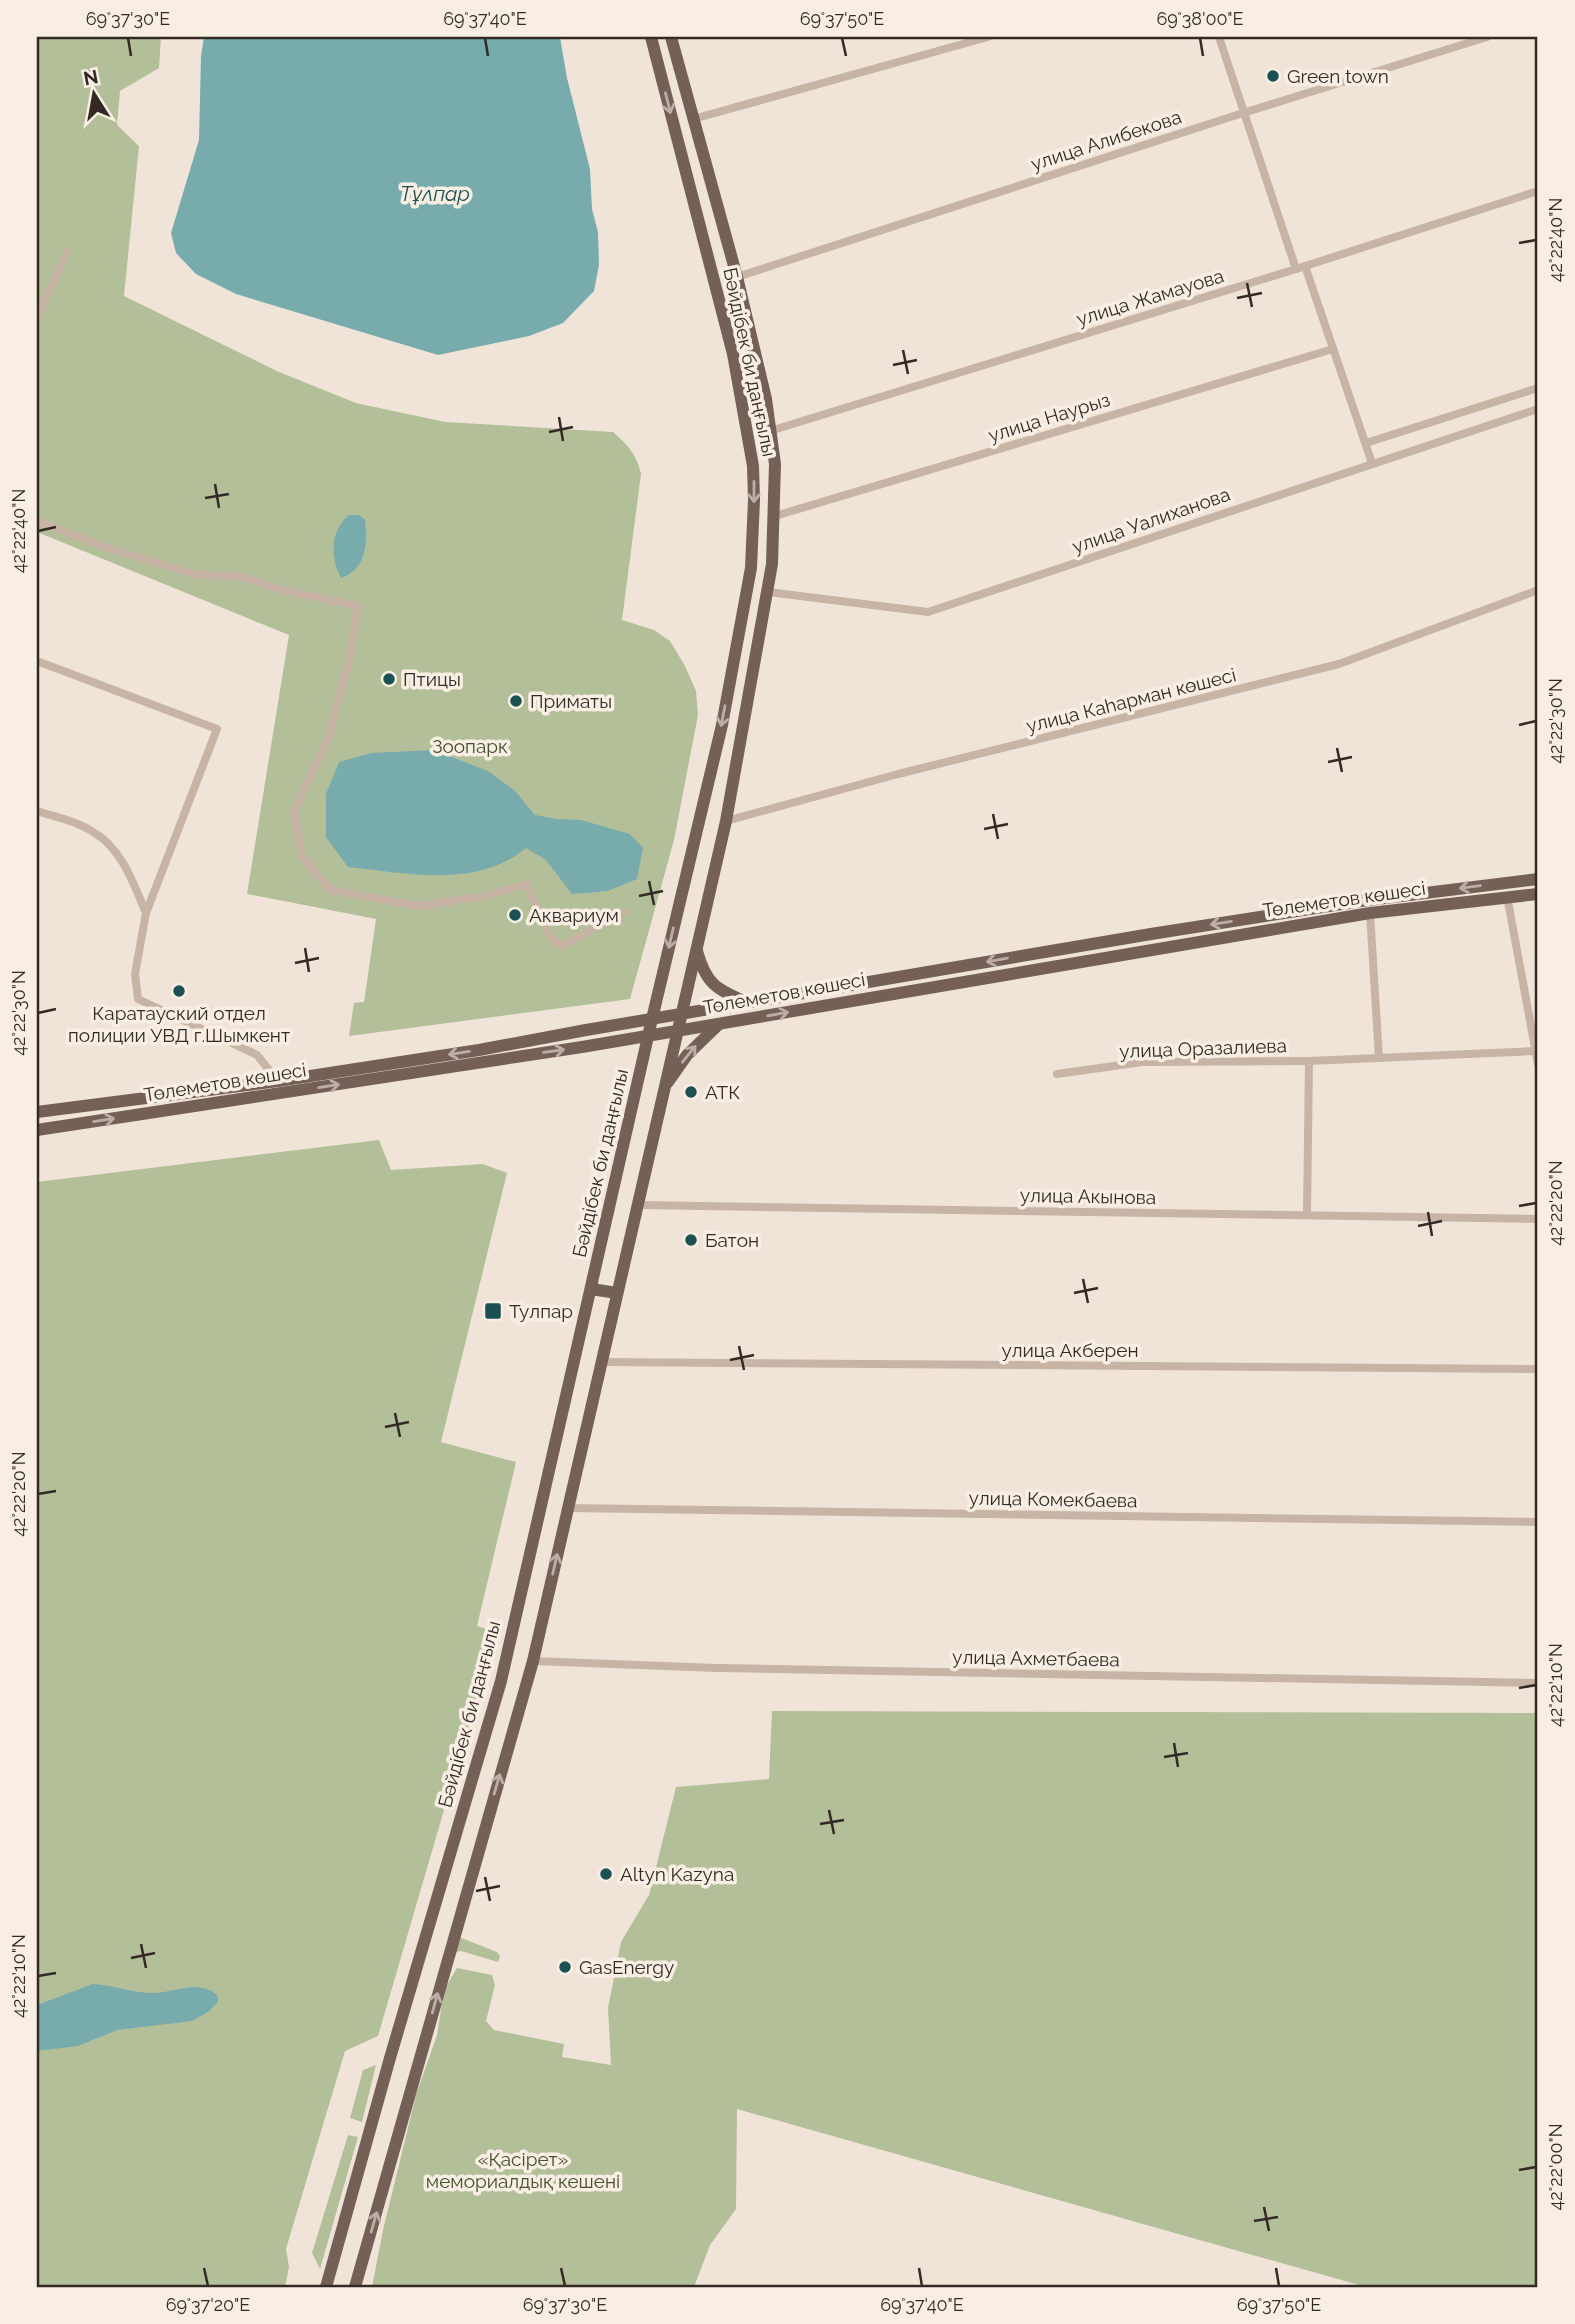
<svg xmlns="http://www.w3.org/2000/svg" width="1575" height="2324" viewBox="0 0 1575 2324" font-family="Raleway,sans-serif">
  <style>
    .green { fill: #b3bf98 }
    .water { fill: #77abac }
    .lines { fill: none; stroke-linecap: round; stroke-linejoin: round }
    .minor { stroke: #c8b4a4; stroke-width: 8 }
    .primary { stroke: #756057; stroke-width: 12 }
    .oneway { stroke: #bdaea5 }
    .ticks { fill: none; stroke: #332a26; stroke-width: 2.5 }
    .poi-dot { fill: #1c5154; stroke: #f8eee4; stroke-width: 2.5 }
    .labels { text-anchor: middle; dominant-baseline: central; stroke-width: 7; stroke-linejoin: round; paint-order: stroke }
    .poi-label { font-size: 19px; fill: #332a26; stroke: #f8eee4; text-anchor: start }
    .street-label { font-size: 19px; fill: #332a26; stroke: #f8eee4 }
    .park-label { font-size: 19px; fill: #43512a; stroke: #f8eee4 }
    .water-label { font-size: 21px; font-style: italic; fill: #1c5154; stroke: #f8eee4 }
    .neatline { fill: none; stroke: #332a26; stroke-width: 2.5 }
    .ticks-label { font-size: 18px; text-anchor: middle; fill: #332a26 }
  </style>
  <rect width="100%" height="100%" fill="#f0e4d8"/>
  <g class="green">
    <path d="M37 37H161L159 68 120 91 117 125 139 146 124 296 279 372 356 403 445 422 613 432C628 445 637 455 641 474L622 620 654 630 670 641 685 666 696 691 698 715 674 840 630 999 349 1036 354 1003 364 1002 376 919 247 894 289 635 37 532Z"/>
    <path d="M379 1140 391 1170 483 1164 507 1173 441 1442 516 1462 477 1626 496 1632 378 2036 345 2051 286 2249 289 2267 285 2287H37V1182Z"/>
    <path d="M772 1711 1538 1713V2287H1366L737 2109 736 2209 710 2245 694 2287H372L383 2230 416 2095 437 2035 444 1990 457 1968 492 1975 495 1985 486 2021 494 2030 564 2044 562 2057 611 2065 608 2008 621 1942 649 1895 676 1787 769 1779Z"/>
    <path d="M459 1937 497 1952 500 1956 498 1962 461 1951 453 1953Z"/>
    <path d="M376 2065 362 2122 350 2118 363 2070Z"/>
    <path d="M348 2135 358 2137 320 2269 312 2253Z"/>
  </g>
  <g class="water">
    <path d="M204 37H560L567 78 590 169 592 209 598 232 599 265 594 291 563 323 529 336 438 355 236 294 196 274 176 253 171 233 199 140 201 56Z"/>
    <path d="M349 515H359L365 520C368 544 366 569 341 578 330 557 330 530 349 515Z"/>
    <path d="M433 750 488 771 515 791 535 815 556 819 581 820 630 834 643 848 637 879 608 891 572 894 546 860 526 848C477 889 406 873 348 867L326 837V794L339 762 372 753Z"/>
    <path d="M93 1984C113 1985 133 1993 153 1993 174 1993 199 1979 217 1995L218 2002 208 2012 192 2021 117 2030 78 2046 37 2051V2005Z"/>
  </g>
  <g class="lines">
    <g class="minor">
      <path d="M1219 37 1296 269"/>
      <path d="M693 119 988 37"/>
      <path d="M1305 266 1372 463"/>
      <path d="M737 277 1243 113 1487 37"/>
      <path d="M37 318 67 252"/>
      <path d="M770 431 1296 269 1538 191"/>
      <path d="M1366 443 1538 388"/>
      <path d="M775 516 1333 349"/>
      <path d="M37 521 105 547 197 575 240 576 278 589 358 606 349 661 328 738 294 812 302 856 330 890 419 906 485 896 526 884 551 938 562 946 624 912"/>
      <path d="M768 592 928 612 1538 409"/>
      <path d="M37 661 217 729 146 913 135 974 138 999 257 1055 278 1081"/>
      <path d="M37 811C56 817 76 821 93 832 122 848 134 885 146 913"/>
      <path d="M726 821 898 774 1339 664 1538 590"/>
      <path d="M1507 896 1538 1064"/>
      <path d="M1370 913 1379 1058"/>
      <path d="M1057 1074 1142 1062 1309 1061"/>
      <path d="M638 1205 1538 1219"/>
      <path d="M1307 1215 1309 1061 1535 1051"/>
      <path d="M601 1362 1538 1369"/>
      <path d="M568 1508 1538 1522"/>
      <path d="M533 1661 717 1668 1538 1683"/>
    </g>
    <g class="primary">
      <path d="M697 951C706 984 716 989 746 1002"/>
      <path d="M668 1082 687 1055 718 1025"/>
      <path d="M37 1112 278 1081 479 1050 586 1030 1151 934 1361 901 1538 879"/>
      <path d="M37 1130 582 1047 1370 913 1538 894"/>
      <path d="M591 1289 617 1293"/>
      <path d="M326 2287 390 2058 501 1681 652 1019 722 725 751 568 754 500 753 466 733 354 651 37"/>
      <path d="M355 2287 533 1661 726 821 772 564 775 464 766 399 737 277 671 37"/>
    </g>
  </g>
  <defs><path id="oneway-shaft" d="M-6 0H5M1.5-3L5.5 0L1.5 3" fill="none" stroke-width="1.6" stroke-linecap="round" stroke-linejoin="round" transform="scale(1.75)"/></defs>
  <g class="oneway">
    <use href="#oneway-shaft" transform="translate(668 103) rotate(76)"/>
    <use href="#oneway-shaft" transform="translate(754 492) rotate(90)"/>
    <use href="#oneway-shaft" transform="translate(723 716) rotate(101)"/>
    <use href="#oneway-shaft" transform="translate(1470 887) rotate(172)"/>
    <use href="#oneway-shaft" transform="translate(1221 923) rotate(171)"/>
    <use href="#oneway-shaft" transform="translate(671 938) rotate(103)"/>
    <use href="#oneway-shaft" transform="translate(997 960) rotate(170)"/>
    <use href="#oneway-shaft" transform="translate(778 1014) rotate(-10)"/>
    <use href="#oneway-shaft" transform="translate(554 1051) rotate(-8)"/>
    <use href="#oneway-shaft" transform="translate(459 1053) rotate(171)"/>
    <use href="#oneway-shaft" transform="translate(689 1054) rotate(-51)"/>
    <use href="#oneway-shaft" transform="translate(329 1086) rotate(-9)"/>
    <use href="#oneway-shaft" transform="translate(104 1120) rotate(-9)"/>
    <use href="#oneway-shaft" transform="translate(555 1564) rotate(-77)"/>
    <use href="#oneway-shaft" transform="translate(497 1784) rotate(-74)"/>
    <use href="#oneway-shaft" transform="translate(435 2003) rotate(-75)"/>
    <use href="#oneway-shaft" transform="translate(374 2222) rotate(-74)"/>
  </g>
  <path class="ticks" d="M128 38 131 56M485 38 488 56M842 38 846 56M1200 38 1203 56M1519 243 1536 240M1247 283 1252 307M1237 298 1262 293M903 350 908 374M893 365 917 360M559 417 563 441M549 432 573 427M215 484 219 508M205 498 229 494M38 531 56 527M1519 725 1536 721M1337 748 1342 772M1328 762 1352 757M993 814 998 839M984 829 1008 824M649 881 654 905M639 896 663 891M305 948 309 972M295 963 319 958M38 1013 56 1009M1519 1206 1536 1203M1428 1212 1432 1236M1418 1226 1442 1221M1083 1279 1088 1303M1074 1293 1098 1288M739 1346 744 1370M730 1360 754 1355M395 1413 400 1437M385 1427 409 1422M38 1494 56 1491M1519 1688 1536 1685M1174 1743 1178 1767M1164 1757 1188 1753M829 1810 834 1834M820 1824 844 1820M485 1877 490 1901M476 1891 500 1886M141 1944 146 1968M131 1958 155 1953M38 1976 56 1973M1519 2170 1536 2167M1264 2207 1269 2231M1254 2221 1278 2217M204 2268 208 2286M561 2268 565 2286M919 2268 922 2286M1276 2268 1279 2286"/>
  <g class="poi-dot">
    <circle cx="1273" cy="76" r="7"/>
    <circle cx="389" cy="679" r="7"/>
    <circle cx="516" cy="701" r="7"/>
    <circle cx="515" cy="915" r="7"/>
    <circle cx="179" cy="991" r="7"/>
    <circle cx="691" cy="1092" r="7"/>
    <circle cx="691" cy="1240" r="7"/>
    <rect x="484" y="1302" width="18" height="18" rx="3.5"/>
    <circle cx="606" cy="1874" r="7"/>
    <circle cx="565" cy="1967" r="7"/>
  </g>
  <g class="labels">
    <g class="poi-label">
      <text x="1287" y="76">Green town</text>
      <text x="403" y="679">Птицы</text>
      <text x="530" y="701">Приматы</text>
      <text x="529" y="915">Аквариум</text>
      <text x="179" y="1013" text-anchor="middle">Каратауский отдел<tspan x="179" dy="22">полиции УВД г.Шымкент</tspan></text>
      <text x="705" y="1092">АТК</text>
      <text x="705" y="1240">Батон</text>
      <text x="509" y="1311">Тулпар</text>
      <text x="620" y="1874">Altyn Kazyna</text>
      <text x="579" y="1967">GasEnergy</text>
    </g>
    <g class="street-label">
      <text transform="translate(1106 140) rotate(-18)">улица Алибекова</text>
      <text transform="translate(1150 297) rotate(-17)">улица Жамауова</text>
      <text transform="translate(750 362) rotate(78)">Бәйдібек би даңғылы</text>
      <text transform="translate(1049 417) rotate(-17)">улица Наурыз</text>
      <text transform="translate(1151 520) rotate(-19)">улица Уалиханова</text>
      <text transform="translate(1131 700) rotate(-14)">улица Каһарман көшесі</text>
      <text transform="translate(1344 899) rotate(-8)">Төлеметов көшесі</text>
      <text transform="translate(784 993) rotate(-10)">Төлеметов көшесі</text>
      <text transform="translate(1203 1048) rotate(-2)">улица Оразалиева</text>
      <text transform="translate(225 1082) rotate(-9)">Төлеметов көшесі</text>
      <text transform="translate(600 1163) rotate(-77)">Бәйдібек би даңғылы</text>
      <text transform="translate(1088 1196) rotate(1)">улица Акынова</text>
      <text x="1070" y="1350">улица Акберен</text>
      <text transform="translate(1053 1499) rotate(1)">улица Комекбаева</text>
      <text transform="translate(1036 1658) rotate(1)">улица Ахметбаева</text>
      <text transform="translate(469 1714) rotate(-75)">Бәйдібек би даңғылы</text>
    </g>
    <g class="park-label">
      <text x="470" y="746">Зоопарк</text>
      <text x="523" y="2159">«Қасірет»<tspan x="523" dy="22">мемориалдық кешені</tspan></text>
    </g>
    <g class="water-label">
      <text x="435" y="193">Тұлпар</text>
    </g>
  </g>
  <rect width="1575" height="2324" fill="none" stroke="#f8eee4" stroke-width="77"/>
  <g transform="translate(94 94) rotate(349)" stroke="#f8eee4" stroke-width="5" paint-order="stroke">
  <path d="M0-5L12 26L0 18L-12 26Z" fill="#332a26"/>
  <text y="-10" font-size="19" font-weight="bold" text-anchor="middle" fill="#332a26">N</text>
  </g>
  <rect x="38" y="38" width="1498" height="2248" class="neatline"/>
  <g class="ticks-label">
    <text x="128" y="25">69°37'30"E</text>
    <text x="485" y="25">69°37'40"E</text>
    <text x="842" y="25">69°37'50"E</text>
    <text x="1200" y="25">69°38'00"E</text>
    <text transform="translate(1556 240) rotate(-90)" y="6">42°22'40"N</text>
    <text transform="translate(19 531) rotate(-90)" y="6">42°22'40"N</text>
    <text transform="translate(1556 721) rotate(-90)" y="6">42°22'30"N</text>
    <text transform="translate(19 1013) rotate(-90)" y="6">42°22'30"N</text>
    <text transform="translate(1556 1203) rotate(-90)" y="6">42°22'20"N</text>
    <text transform="translate(19 1494) rotate(-90)" y="6">42°22'20"N</text>
    <text transform="translate(1556 1685) rotate(-90)" y="6">42°22'10"N</text>
    <text transform="translate(19 1976) rotate(-90)" y="6">42°22'10"N</text>
    <text transform="translate(1556 2167) rotate(-90)" y="6">42°22'00"N</text>
    <text x="208" y="2311">69°37'20"E</text>
    <text x="565" y="2311">69°37'30"E</text>
    <text x="922" y="2311">69°37'40"E</text>
    <text x="1279" y="2311">69°37'50"E</text>
  </g>
</svg>
